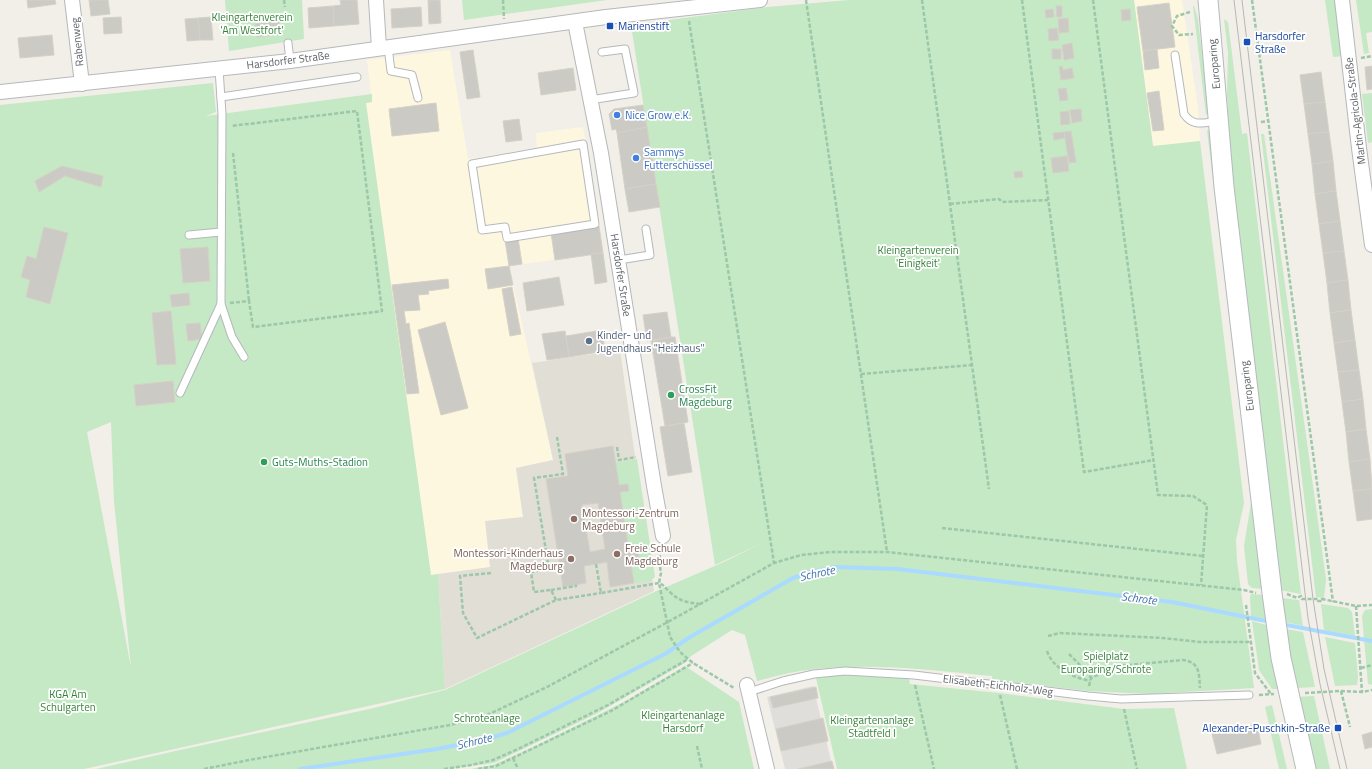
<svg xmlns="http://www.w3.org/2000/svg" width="1372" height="769" viewBox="0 0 1372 769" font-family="'Titillium Web',sans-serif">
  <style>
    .commercial { fill: #fef7e0 }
    .industrial { fill: #e0deda }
    .education { fill: #e1ded6 }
    .green { fill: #c5e8c5; fill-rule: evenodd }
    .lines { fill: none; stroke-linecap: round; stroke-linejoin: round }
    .stream { stroke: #aadaff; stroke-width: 4 }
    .building { fill: #cccac5; stroke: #d6d1c6; fill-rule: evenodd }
    .service-casing { stroke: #b5b8bc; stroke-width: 9 }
    .minor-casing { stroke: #b5b8bc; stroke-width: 16 }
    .secondary-casing { stroke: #b6babf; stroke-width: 21 }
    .path { stroke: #9cc7a9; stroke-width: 2.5; stroke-dasharray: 4 2; stroke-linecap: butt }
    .service { stroke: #fff; stroke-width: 7 }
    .minor { stroke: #fff; stroke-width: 14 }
    .secondary { stroke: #fff; stroke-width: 19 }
    .tram { stroke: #b6b7b8; stroke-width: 1 }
    .transit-dot { fill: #1a4fb4; stroke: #fff; stroke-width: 1.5 }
    .shop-dot { fill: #3f7fe0; stroke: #fff; stroke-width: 1.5 }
    .service-dot { fill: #5c6f8a; stroke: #fff; stroke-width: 1.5 }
    .leisure-dot { fill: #2e9e5b; stroke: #fff; stroke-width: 1.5 }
    .education-dot { fill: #8d6e63; stroke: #fff; stroke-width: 1.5 }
    .labels { text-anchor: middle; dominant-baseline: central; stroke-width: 3.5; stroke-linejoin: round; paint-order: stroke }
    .park-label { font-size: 11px; fill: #348238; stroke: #fff }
    .transit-label { font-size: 11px; fill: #164399; stroke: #fff; text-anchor: start }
    .street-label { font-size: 11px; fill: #5f6368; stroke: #fff }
    .shop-label { font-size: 11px; fill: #366cbe; stroke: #fff; text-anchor: start }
    .service-label { font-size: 11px; fill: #4e5e75; stroke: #fff; text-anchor: start }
    .leisure-label { font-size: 11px; fill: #27864d; stroke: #fff; text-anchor: start }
    .education-label { font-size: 11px; fill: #785e54; stroke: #fff; text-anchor: start }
    .water-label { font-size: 12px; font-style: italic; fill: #4174aa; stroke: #fff }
  </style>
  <rect width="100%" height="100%" fill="#f1efe8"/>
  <g class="commercial">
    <path d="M1134 0H1182L1198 108 1200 141 1153 147Z"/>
    <path d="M450 50 468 159 537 148 536 133 583 127 600 224 599 226 603 253 509 266 553 460 516 468 523 517 490 567 431 576 366 103 372 102 367 60Z"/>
  </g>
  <path class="industrial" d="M813 686 833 769H785L767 697Z"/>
  <path class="education" d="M620 350 654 591 445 689 438 574 490 567 485 521 523 517 516 468 553 460 532 363Z"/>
  <g class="green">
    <path d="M225 0H302L304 39 229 51Z"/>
    <path d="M462 0H607L464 20Z"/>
    <path d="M849 0H1134L1153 146 1200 141 1244 503 1236 540 1237 561 1254 688 1149 694 1088 691 992 680V676C933 670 874 663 815 669 795 671 776 676 757 681L745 635 732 630 691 656 685 663 596 714 494 763 449 769H96L171 752 374 708 445 690 663 588V587L664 588 724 562 764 542 715 565 631 25 767 7Z"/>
    <path d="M1325 0H1337L1344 56 1333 57Z"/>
    <path d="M1356 0H1372V32L1366 33 1369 53 1364 54Z"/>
    <path d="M1193 6H1194L1198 19 1209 113 1206 115Z"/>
    <path d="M1224 19 1228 22 1242 134 1247 133 1301 594 1280 590 1238 241 1231 161 1227 96 1228 53Z"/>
    <path d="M213 83 216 112 206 116 372 94V102L366 103 431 575 438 574 445 689 84 769H0V105ZM111 422 114 501 131 668 87 432Z"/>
    <path d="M1372 93V142L1368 143 1362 94Z"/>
    <path d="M1207 130 1210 131 1211 134 1264 589 1252 588 1248 584 1244 546 1251 503Z"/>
    <path d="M1261 134H1264L1326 579 1324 598 1316 597Z"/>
    <path d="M637 459 655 577 650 581 634 583 630 558 639 557 638 550 629 551 620 492 629 491 619 485 615 463Z"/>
    <path d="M1251 594 1265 595 1266 619 1251 616 1250 597Z"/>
    <path d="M1281 598 1299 600 1303 626 1285 622Z"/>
    <path d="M1321 604 1348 608 1352 612 1355 636 1324 630Z"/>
    <path d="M1372 609V685L1368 684 1362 616 1365 610Z"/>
    <path d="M1252 621 1266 625 1268 635H1270L1280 689H1272L1259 670Z"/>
    <path d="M1285 629 1303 632 1315 687 1296 688Z"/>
    <path d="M1325 637 1355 643 1358 677 1357 685 1335 686Z"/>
    <path d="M685 666 739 702 754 769H470L493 765 531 748 622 703Z"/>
    <path d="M842 675 900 678 909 679 910 684 999 693 1124 709 1174 708 1187 769H837L816 678Z"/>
    <path d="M1314 696 1330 769H1314L1297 697Z"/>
    <path d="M1272 705 1287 769H1279L1265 707Z"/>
  </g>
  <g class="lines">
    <g class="stream">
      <path d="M1281 624 1372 641"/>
      <path d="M300 769 437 749 483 740 507 733 665 654 690 637 793 578 811 572 836 567 898 569 1172 602 1271 622"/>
    </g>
  </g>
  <g class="building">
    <path d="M27 0H55L56 4 28 8Z"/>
    <path d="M89 0H108L110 14 91 16Z"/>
    <path d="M340 0H357L359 24 334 26 333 6 341 5Z"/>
    <path d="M428 0H440L441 23 429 24Z"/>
    <path d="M1169 3 1175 47 1143 51 1137 7Z"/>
    <path d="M333 6 334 26 309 28 308 8Z"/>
    <path d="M1056 6H1062V17H1057Z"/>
    <path d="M421 7 422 26 392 28 391 9Z"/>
    <path d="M1053 9 1054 17 1046 18 1045 10Z"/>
    <path d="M1130 9 1131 20 1122 21 1121 10Z"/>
    <path d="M121 17 122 33 104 34 103 18Z"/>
    <path d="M211 17 213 40H200L198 18Z"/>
    <path d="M198 18 200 40 187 41 185 19Z"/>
    <path d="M1068 18 1069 32 1059 33 1058 19Z"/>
    <path d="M279 20 281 34 257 37 255 24Z"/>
    <path d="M1057 28 1059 40 1049 41 1048 29Z"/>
    <path d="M52 35 54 55 20 58 18 38Z"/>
    <path d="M1072 43 1074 58 1064 60 1062 45Z"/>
    <rect x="1052" y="49" width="9" height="10"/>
    <path d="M1157 49 1159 68 1145 70 1143 51Z"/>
    <path d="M473 50 480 97 467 99 460 52Z"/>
    <path d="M1062 66 1063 70 1072 68 1074 78 1061 80 1059 67Z"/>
    <path d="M1372 66V89L1367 90 1365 67Z"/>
    <path d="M573 68 576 90 541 95 538 73Z"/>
    <path d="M1321 72 1325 102 1304 104 1300 75Z"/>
    <path d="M1066 88 1068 100 1060 101 1058 89Z"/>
    <path d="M1159 91 1164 130 1153 131 1147 93Z"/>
    <path d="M1325 102 1329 132 1308 134 1304 104Z"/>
    <path d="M436 103 439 131 392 136 389 109Z"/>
    <path d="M643 105 647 127 617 133 616 129 612 130 609 114 614 109Z"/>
    <path d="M1081 109 1082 121 1072 123 1070 110Z"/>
    <path d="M1069 111 1070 124 1061 125 1060 112Z"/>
    <path d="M519 119 522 140 506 142 503 121Z"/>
    <path d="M647 127 656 184 625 189 617 133Z"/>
    <path d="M1071 131 1076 162 1069 163 1064 132Z"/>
    <path d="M1064 132 1065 138 1054 140 1053 133Z"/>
    <path d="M1329 132 1333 161 1312 164 1308 134Z"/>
    <path d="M1067 156 1069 171 1053 173 1051 158Z"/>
    <path d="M1333 161 1336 191 1315 194 1312 164Z"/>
    <path d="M62 166 103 176 101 187 65 176 39 192 35 181Z"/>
    <path d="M1022 171 1023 177 1015 178 1014 172Z"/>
    <path d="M656 184 660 207 629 212 625 189Z"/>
    <path d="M1336 191 1340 221 1319 224 1315 194Z"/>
    <path d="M1340 221 1344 251 1323 253 1319 224Z"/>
    <path d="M599 226 603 253 555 260 551 233Z"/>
    <path d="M44 227 68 233 50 304 26 297 30 280 21 277 27 256 36 259Z"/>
    <path d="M518 238 522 264 509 266 505 240Z"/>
    <path d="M208 247 210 281 183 283 180 249Z"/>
    <path d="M1344 251 1348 280 1327 283 1323 253Z"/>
    <path d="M603 253 607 282 595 284 591 254Z"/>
    <path d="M509 266 513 285 488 289 485 269Z"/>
    <path d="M559 277 564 305 527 311 523 283Z"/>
    <path d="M448 279 449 288 428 291 429 294 418 295 420 310 404 311 406 324 409 323 419 393 407 394 392 285Z"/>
    <path d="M1348 280 1351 310 1330 313 1327 283Z"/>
    <path d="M512 287 521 334 510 336 502 289Z"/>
    <path d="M189 293 190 305 172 307 170 295Z"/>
    <path d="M1351 310 1355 340 1334 343 1330 313Z"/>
    <path d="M171 311 176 364 157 365 152 313Z"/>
    <path d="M667 312 671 337 647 341 643 315Z"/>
    <path d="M445 322 468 408 441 415 418 330Z"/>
    <path d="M200 323 202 339 188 341 186 324Z"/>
    <path d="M602 330 605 351 569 357 566 336Z"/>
    <path d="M565 331 569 357 547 360 542 334Z"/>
    <path d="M671 337H675L688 422 665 426 651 341Z"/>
    <path d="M1355 340 1359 370 1338 372 1334 343Z"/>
    <path d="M1359 370 1363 399 1342 402 1338 372Z"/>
    <path d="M173 381 175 402 136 406 134 385Z"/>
    <path d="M1363 399 1366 429 1346 432 1342 402Z"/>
    <path d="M684 423 692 472 668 476 660 427Z"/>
    <path d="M1366 429 1370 459 1349 462 1346 432Z"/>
    <path d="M613 446 619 485 628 484 629 491 620 492 629 551 638 550 639 557 630 558 634 583 610 587 607 562 584 566 586 583 563 587 546 479 568 476 565 454ZM598 503 605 549 590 552 582 505Z"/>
    <path d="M1370 459 1372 489 1353 491 1349 462Z"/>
    <path d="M1372 489V519L1357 521 1353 491Z"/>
    <path d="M816 687 818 698 773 708 770 697Z"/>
    <path d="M823 718 828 741 781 751 776 729Z"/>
    <path d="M1257 724 1261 744 1217 754 1212 734Z"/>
    <path d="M1372 732V747L1365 749 1362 735Z"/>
    <path d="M832 761 834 769H798Z"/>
  </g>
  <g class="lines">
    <g class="service-casing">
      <g id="service">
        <path d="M288 43 290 61"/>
        <path d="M388 47 391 71 412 75 418 98"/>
        <path d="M1175 55 1184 114C1193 127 1203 123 1217 121"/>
        <path d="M221 97 357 77"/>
        <path d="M590 100 634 93 625 49 602 52"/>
        <path d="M583 144 595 224 507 238 505 227 482 230 472 164Z"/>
        <path d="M189 235 221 232"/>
        <path d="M619 260 650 255 646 229"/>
        <path d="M221 304 232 337 244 357"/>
        <path d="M180 393 221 304 222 114 219 69"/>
        <path d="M749 692 783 681 814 674 845 671 914 675 1088 696 1121 699 1249 695"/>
      </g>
    </g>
    <g class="minor-casing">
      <g id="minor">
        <path d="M72 0 82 84"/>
        <path d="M376 0 379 48"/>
        <path d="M1342 0 1359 148 1372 245"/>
        <path d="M575 22 601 153 654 486 663 536"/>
        <path d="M0 92 290 61 606 17 760 0"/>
        <path d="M747 685 767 769"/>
      </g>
    </g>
    <g class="secondary-casing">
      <path id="secondary" d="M1208 0 1224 187 1272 593 1281 658 1306 769"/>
    </g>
    <g class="path">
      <path d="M284 0 285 7"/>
      <path d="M503 0 504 19"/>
      <path d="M806 0 887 552"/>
      <path d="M922 0 989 489"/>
      <path d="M1022 0 1084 472 1154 460"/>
      <path d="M1093 0 1158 495 1193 496 1207 505 1201 585"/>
      <path d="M1252 0 1333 602"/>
      <path d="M1190 12 1177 16 1172 26 1179 35 1193 34"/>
      <path d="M689 21 774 563"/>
      <path d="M1361 58 1372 56"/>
      <path d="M1261 122 1268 121"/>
      <path d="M233 153 249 301"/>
      <path d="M950 204 999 199 1002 202 1048 200"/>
      <path d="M230 303 249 301 253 327 382 311 357 111 231 126"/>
      <path d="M861 374 972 365"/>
      <path d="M617 447 619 460 636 457"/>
      <path d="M942 528 1203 556"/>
      <path d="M661 549 659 560 661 573 659 583 670 637 680 652 693 663 734 688"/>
      <path d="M596 564 601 593 659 583C664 585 665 588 669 591 678 601 688 603 701 604"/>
      <path d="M491 573 460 576 463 613 477 638 556 600 601 593"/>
      <path d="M551 590 576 586 575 585"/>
      <path d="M1287 594 1297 598 1301 596 1302 599H1318V601H1322V599L1356 606 1372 605"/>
      <path d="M556 600 551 590 534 592 531 572 549 569 534 478 563 474 557 437"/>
      <path d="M1246 605 1255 673 1271 694"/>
      <path d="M1356 606 1362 692"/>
      <path d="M1048 636 1060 633 1163 638 1200 642H1250"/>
      <path d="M1047 651C1053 669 1073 677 1090 681"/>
      <path d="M1069 654 1088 673 1091 678"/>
      <path d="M1361 668 1372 665"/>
      <path d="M915 685 934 769"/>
      <path d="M1089 686 1091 678 1117 666 1183 660C1200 662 1199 674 1200 688"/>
      <path d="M1341 691 1350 727"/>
      <path d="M1305 693 1341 691 1362 692 1372 690"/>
      <path d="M1000 695 1017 769"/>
      <path d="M1259 695 1274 694"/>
      <path d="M1124 709 1137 769"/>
      <path d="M697 746 702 769"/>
      <path d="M513 758 518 769"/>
      <path d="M204 769 249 760 450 725 487 715 547 687 666 623 774 563 801 555 830 552H887L1244 590 1256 593"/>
      <path d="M444 769 471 765 493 760 518 749 608 705 688 659"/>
      <path d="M478 769 496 766 611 711 693 663"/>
    </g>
    <use href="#service" class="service"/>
    <use href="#minor" class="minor"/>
    <use href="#secondary" class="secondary"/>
    <g class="tram">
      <path d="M1234 0 1308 618 1320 684 1340 769"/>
      <path d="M1242 0 1313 599 1324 669 1347 769"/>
    </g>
  </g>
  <g class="transit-dot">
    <rect x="606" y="22" width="8" height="8" rx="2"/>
    <rect x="1243" y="38" width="8" height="8" rx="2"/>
    <rect x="1334" y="724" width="8" height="8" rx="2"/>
  </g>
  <g class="shop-dot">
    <circle cx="617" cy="115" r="4"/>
    <circle cx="636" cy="158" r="4"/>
  </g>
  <circle class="service-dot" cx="589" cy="341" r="4"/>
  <g class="leisure-dot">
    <circle cx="671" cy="395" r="4"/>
    <circle cx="264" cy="462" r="4"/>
  </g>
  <g class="education-dot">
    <circle cx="574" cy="519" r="4"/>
    <circle cx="617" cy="554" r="4"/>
    <circle cx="571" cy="559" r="4"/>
  </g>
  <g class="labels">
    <g class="park-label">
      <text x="252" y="17">Kleingartenverein<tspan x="252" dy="13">'Am Westfort'</tspan></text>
      <text x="918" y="250">Kleingartenverein<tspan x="918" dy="13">'Einigkeit'</tspan></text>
      <text x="1106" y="656">Spielplatz<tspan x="1106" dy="13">Europaring/Schrote</tspan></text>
      <text x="68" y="694">KGA Am<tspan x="68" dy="13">Schulgarten</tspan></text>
      <text x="683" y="715">Kleingartenanlage<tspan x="683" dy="13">Harsdorf</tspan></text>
      <text x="487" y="718">Schroteanlage</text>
      <text x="872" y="720">Kleingartenanlage<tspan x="872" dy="13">Stadtfeld I</tspan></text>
    </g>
    <g class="transit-label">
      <text x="618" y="26">Marienstift</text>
      <text x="1255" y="36">Harsdorfer<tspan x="1255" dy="13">Straße</tspan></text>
      <text x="1330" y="728" text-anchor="end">Alexander-Puschkin-Straße</text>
    </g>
    <g class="street-label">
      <text transform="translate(77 42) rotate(-96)">Rabenweg</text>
      <text transform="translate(288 60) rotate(-7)">Harsdorfer Straße</text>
      <text transform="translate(1214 64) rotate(-95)">Europaring</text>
      <text transform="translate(1355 111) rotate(-97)">Martin-Agricola-Straße</text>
      <text transform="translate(621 275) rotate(81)">Harsdorfer Straße</text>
      <text transform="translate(1247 386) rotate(-97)">Europaring</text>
      <text transform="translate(998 685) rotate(7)">Elisabeth-Eichholz-Weg</text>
    </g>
    <g class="shop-label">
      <text x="625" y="115">Nice Grow e.K.</text>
      <text x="644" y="152">Sammys<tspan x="644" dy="13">Futterschüssel</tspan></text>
    </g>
    <g class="service-label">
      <text x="597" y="335">Kinder- und<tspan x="597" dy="13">Jugendhaus "Heizhaus"</tspan></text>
    </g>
    <g class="leisure-label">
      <text x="679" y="389">CrossFit<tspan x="679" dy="13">Magdeburg</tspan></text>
      <text x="272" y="462">Guts-Muths-Stadion</text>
    </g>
    <g class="education-label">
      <text x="582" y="513">Montessori-Zentrum<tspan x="582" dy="13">Magdeburg</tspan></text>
      <text x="625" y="548">Freie Schule<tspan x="625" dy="13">Magdeburg</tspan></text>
      <text x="563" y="553" text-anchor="end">Montessori-Kinderhaus<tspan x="563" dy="13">Magdeburg</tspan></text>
    </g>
    <g class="water-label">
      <text transform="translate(817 573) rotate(-12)">Schrote</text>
      <text transform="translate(1139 598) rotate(7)">Schrote</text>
      <text transform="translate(474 741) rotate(-13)">Schrote</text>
    </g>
  </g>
</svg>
